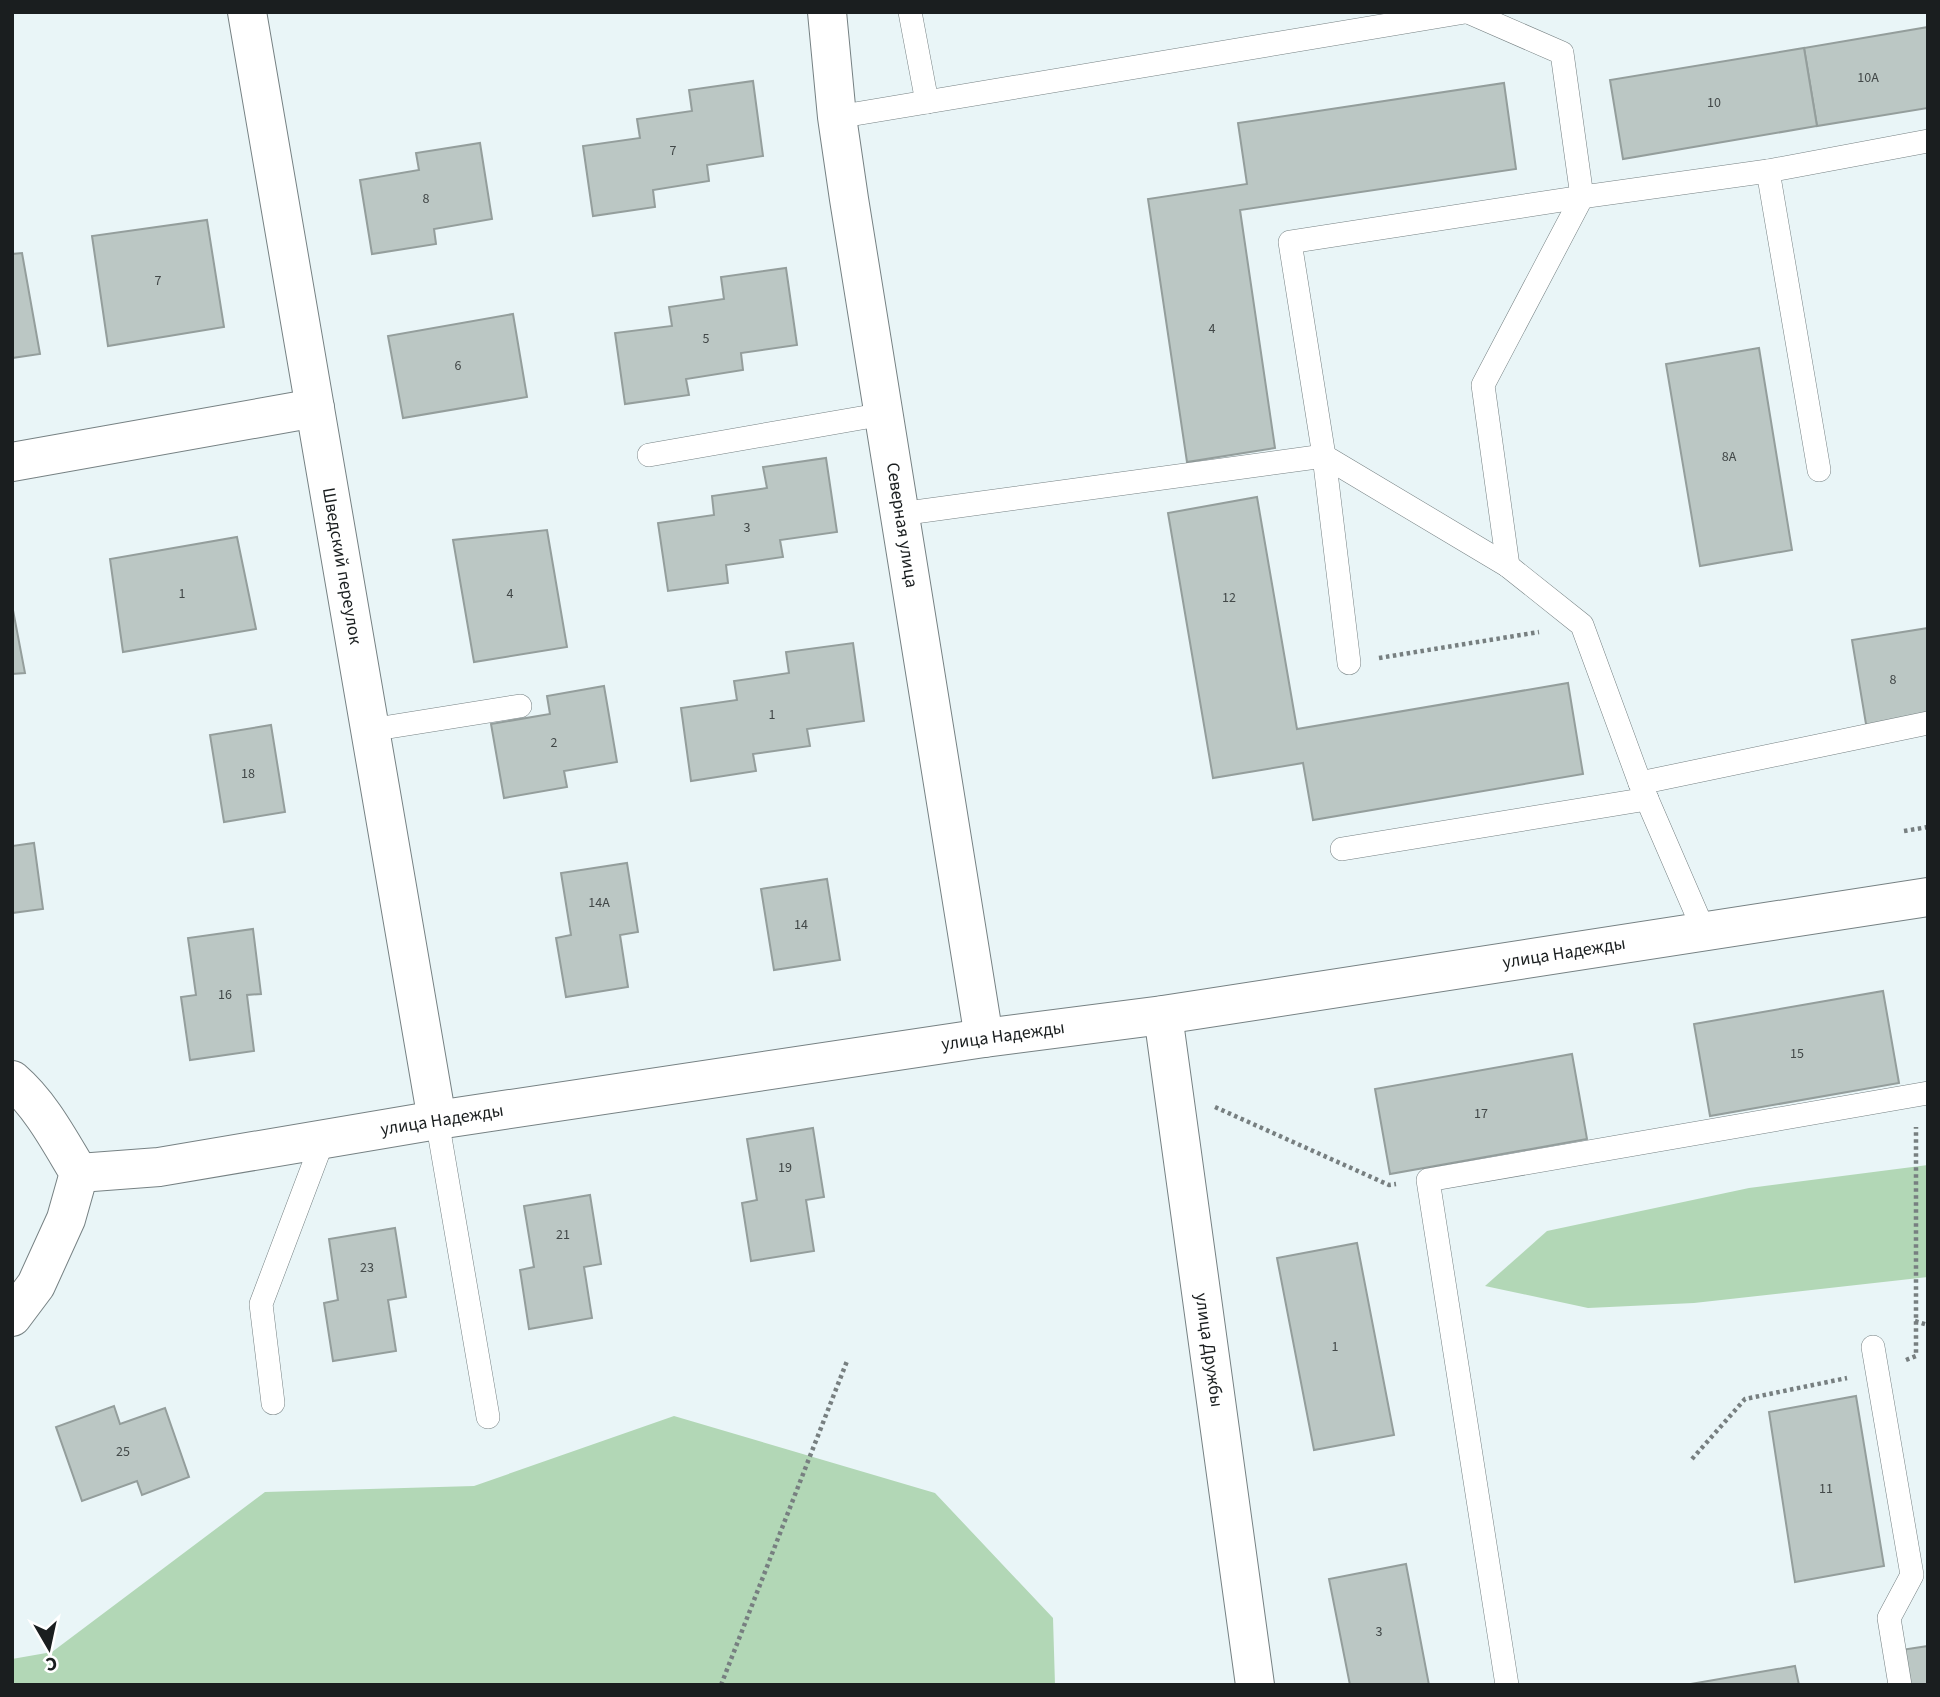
<svg xmlns="http://www.w3.org/2000/svg" width="1940" height="1697" viewBox="0 0 1940 1697" font-family="'Source Sans 3',sans-serif">
  <style>
    .green { fill: #b2d7b6 }
    .building { fill: #bbc7c4; stroke: #949e9c; stroke-width: 2 }
    .lines { fill: none; stroke-linecap: round; stroke-linejoin: round }
    .lane-casing { stroke: #768183; stroke-width: 24 }
    .street-casing { stroke: #768183; stroke-width: 40 }
    .path { stroke: #777f80; stroke-width: 4.5; stroke-dasharray: 3.5 3.5; stroke-linecap: butt }
    .lane { stroke: #fff; stroke-width: 23 }
    .street { stroke: #fff; stroke-width: 38 }
    .labels { text-anchor: middle; dominant-baseline: central; stroke-width: 7; stroke-linejoin: round; paint-order: stroke }
    .number-label { font-size: 14px; fill: #424848 }
    .street-label { font-size: 18px; fill: #1a1e1f; stroke: #fff }
  </style>
  <rect width="100%" height="100%" fill="#e9f5f7"/>
  <g class="green">
    <path d="M1928 1165V1277L1694 1303 1588 1308 1485 1286 1547 1231 1749 1188Z"/>
    <path d="M674 1416 935 1493 1053 1618 1055 1685H12V1659L52 1652 265 1492 474 1486Z"/>
  </g>
  <g class="building">
    <path d="M1928 27V108L1817 126 1804 48Z"/>
    <path d="M1804 48 1817 126 1623 159 1610 80Z"/>
    <path d="M753 81 763 156 707 165 709 181 653 190 655 207 593 216 583 146 640 138 637 119 692 111 689 90Z"/>
    <path d="M1504 83 1516 169 1240 210 1275 448 1187 462 1148 199 1247 184 1238 123Z"/>
    <path d="M480 143 492 219 434 229 436 244 372 254 360 180 419 170 416 153Z"/>
    <path d="M207 220 224 327 108 346 92 236Z"/>
    <path d="M22 253 40 354 12 358V254Z"/>
    <path d="M786 268 797 345 741 353 743 370 686 379 689 395 625 404 615 333 672 326 669 307 724 299 721 277Z"/>
    <path d="M513 314 527 397 403 418 388 336Z"/>
    <path d="M1759 348 1792 550 1700 566 1666 364Z"/>
    <path d="M826 458 837 532 780 540 783 557 726 565 728 583 668 591 658 523 714 515 712 496 767 488 763 467Z"/>
    <path d="M1257 497 1297 729 1568 683 1583 774 1313 820 1303 763 1213 778 1168 513Z"/>
    <path d="M547 530 567 647 474 662 453 540Z"/>
    <path d="M237 537 256 629 123 652 110 559Z"/>
    <path d="M12 605 25 673 12 674Z"/>
    <path d="M1928 628V720L1867 730 1852 640Z"/>
    <path d="M853 643 864 721 807 729 810 746 753 754 756 771 691 781 681 708 737 700 734 681 789 673 786 652Z"/>
    <path d="M604 686 617 762 564 771 567 787 504 798 491 724 550 714 547 696Z"/>
    <path d="M271 725 285 812 224 822 210 735Z"/>
    <path d="M34 843 43 909 12 913V846Z"/>
    <path d="M627 863 638 932 620 935 628 987 566 997 556 938 571 935 561 873Z"/>
    <path d="M827 879 840 960 774 970 761 889Z"/>
    <path d="M253 929 261 994 247 995 254 1051 190 1060 181 997 196 995 188 938Z"/>
    <path d="M1883 991 1899 1083 1710 1116 1694 1024Z"/>
    <path d="M1572 1054 1587 1139 1390 1174 1375 1089Z"/>
    <path d="M813 1128 824 1197 806 1200 814 1251 751 1261 742 1203 757 1200 747 1139Z"/>
    <path d="M590 1195 601 1264 584 1267 592 1318 529 1329 520 1270 534 1267 524 1206Z"/>
    <path d="M395 1228 406 1297 388 1300 396 1351 333 1361 324 1303 338 1300 329 1239Z"/>
    <path d="M1357 1243 1394 1435 1314 1450 1277 1258Z"/>
    <path d="M1856 1396 1884 1566 1795 1582 1769 1412Z"/>
    <path d="M114 1406 120 1424 165 1408 189 1477 142 1495 137 1481 82 1501 56 1427Z"/>
    <path d="M1406 1564 1429 1685H1350L1329 1579Z"/>
    <path d="M1928 1646V1685H1906L1901 1650Z"/>
    <path d="M1795 1666 1799 1685H1685Z"/>
  </g>
  <g class="lines">
    <g class="lane-casing">
      <g id="lane">
        <path d="M910 12 927 102"/>
        <path d="M1468 12 1562 53 1582 197 1483 385 1508 566"/>
        <path d="M837 117 1465 12"/>
        <path d="M1768 171 1928 141"/>
        <path d="M649 455 884 414"/>
        <path d="M900 514 1324 456 1508 566 1582 625 1640 783 1704 931"/>
        <path d="M1349 663 1324 456 1290 242 1582 197 1768 171 1819 470"/>
        <path d="M370 730 520 706"/>
        <path d="M1640 783 1928 723"/>
        <path d="M1342 849 1647 799"/>
        <path d="M437 1120 488 1417"/>
        <path d="M1873 1347 1912 1575 1889 1618 1900 1685"/>
        <path d="M273 1403 261 1304 323 1140"/>
        <path d="M1507 1685 1428 1180 1928 1093"/>
      </g>
    </g>
    <g class="street-casing">
      <g id="street">
        <path d="M247 12 437 1120"/>
        <path d="M827 12 837 117 849 199 984 1038"/>
        <path d="M12 462 315 408"/>
        <path d="M1163 1015 1255 1685"/>
        <path d="M12 1080C41 1105 59 1140 79 1173L66 1219 36 1285 12 1317"/>
        <path d="M79 1173 159 1167 437 1120 984 1038 1163 1015 1928 897"/>
      </g>
    </g>
    <g class="path">
      <path d="M1379 658 1539 632"/>
      <path d="M1904 831 1928 827"/>
      <path d="M1215 1107 1389 1185 1396 1184"/>
      <path d="M1915 1321 1928 1325"/>
      <path d="M1906 1360 1916 1356V1127"/>
      <path d="M1692 1459 1745 1399 1847 1378"/>
      <path d="M721 1685 847 1361"/>
    </g>
    <use href="#lane" class="lane"/>
    <use href="#street" class="street"/>
  </g>
  <g class="labels">
    <g class="number-label">
      <text x="1868" y="78">10А</text>
      <text x="1714" y="103">10</text>
      <text x="673" y="151">7</text>
      <text x="426" y="199">8</text>
      <text x="158" y="281">7</text>
      <text x="1212" y="329">4</text>
      <text x="706" y="339">5</text>
      <text x="458" y="366">6</text>
      <text x="1729" y="457">8А</text>
      <text x="747" y="528">3</text>
      <text x="182" y="594">1</text>
      <text x="510" y="594">4</text>
      <text x="1229" y="598">12</text>
      <text x="1893" y="680">8</text>
      <text x="772" y="715">1</text>
      <text x="554" y="743">2</text>
      <text x="248" y="774">18</text>
      <text x="599" y="903">14А</text>
      <text x="801" y="925">14</text>
      <text x="225" y="995">16</text>
      <text x="1797" y="1054">15</text>
      <text x="1481" y="1114">17</text>
      <text x="785" y="1168">19</text>
      <text x="563" y="1235">21</text>
      <text x="367" y="1268">23</text>
      <text x="1335" y="1347">1</text>
      <text x="123" y="1452">25</text>
      <text x="1826" y="1489">11</text>
      <text x="1379" y="1632">3</text>
    </g>
    <g class="street-label">
      <text transform="translate(902 525) rotate(81)">Северная улица</text>
      <text transform="translate(342 566) rotate(80)">Шведский переулок</text>
      <text transform="translate(1564 953) rotate(-9)">улица Надежды</text>
      <text transform="translate(1003 1036) rotate(-8)">улица Надежды</text>
      <text transform="translate(442 1120) rotate(-9)">улица Надежды</text>
      <text transform="translate(1209 1350) rotate(82)">улица Дружбы</text>
    </g>
  </g>
  <rect width="1940" height="1697" fill="none" stroke="#1a1e1f" stroke-width="28"/>
  <g transform="translate(49 1648) rotate(171)" stroke="#ffffff" stroke-width="5" paint-order="stroke">
  <path d="M0-5L12 26L0 18L-12 26Z" fill="#1a1e1f"/>
  <text y="-10" font-size="19" font-weight="bold" text-anchor="middle" fill="#1a1e1f">С</text>
  </g>
</svg>
